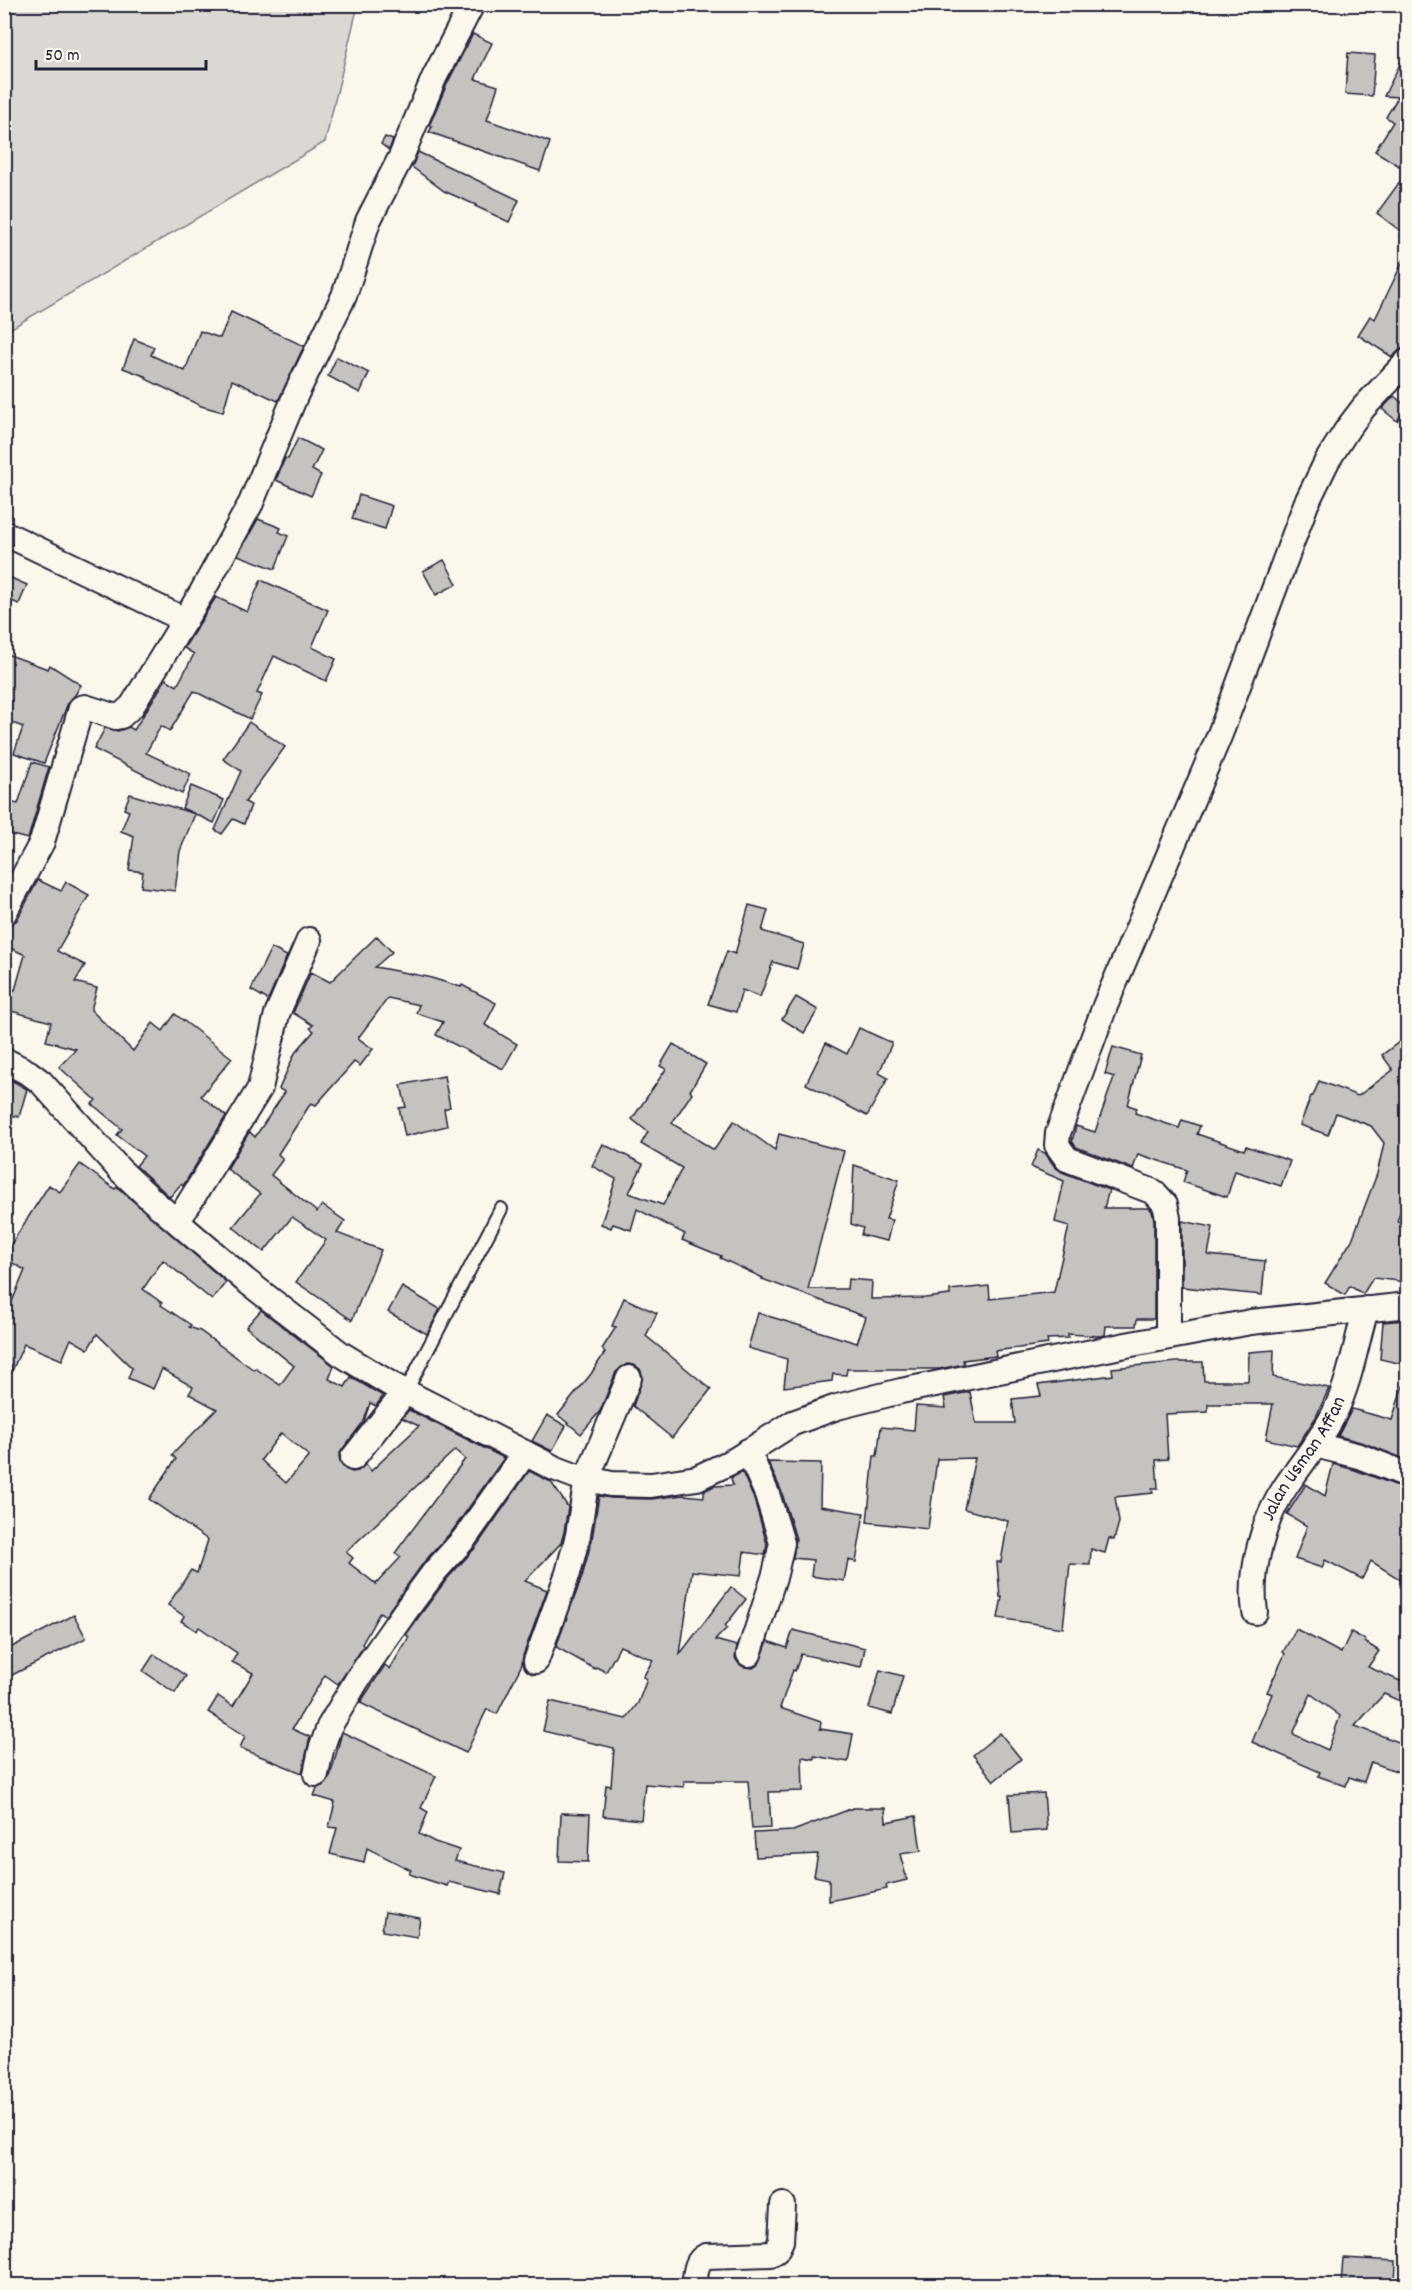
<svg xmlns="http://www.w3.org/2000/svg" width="1412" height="2290" viewBox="0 0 1412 2290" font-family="Dekko,sans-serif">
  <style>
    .green { fill: #dbd8d3; stroke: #7e7d87; stroke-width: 1.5 }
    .building { fill: #c6c2c0; stroke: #22223b; stroke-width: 1.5; fill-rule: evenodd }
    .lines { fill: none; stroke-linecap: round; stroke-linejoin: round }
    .service-casing { stroke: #22223b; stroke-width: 16 }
    .minor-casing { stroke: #22223b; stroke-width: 28 }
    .service { stroke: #fbf7ec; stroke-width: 12 }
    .minor { stroke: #fbf7ec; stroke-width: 24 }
    .labels { text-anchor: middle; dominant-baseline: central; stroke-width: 6; stroke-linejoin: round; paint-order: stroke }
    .street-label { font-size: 20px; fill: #22223b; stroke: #fbf7ec }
  </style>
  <rect width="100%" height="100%" fill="#fbf7ec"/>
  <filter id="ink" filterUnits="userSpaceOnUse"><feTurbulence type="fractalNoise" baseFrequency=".0167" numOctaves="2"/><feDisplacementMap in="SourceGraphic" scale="12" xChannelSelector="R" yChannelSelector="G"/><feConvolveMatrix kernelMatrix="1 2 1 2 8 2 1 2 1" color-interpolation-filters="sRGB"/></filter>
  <g filter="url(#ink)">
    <path class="green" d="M4 5 5 4 358 5 325 142 5 332Z"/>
    <g class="building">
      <path d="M473 34 492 43 475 79 498 86 487 120 550 142 540 171 429 132 432 127 429 126 447 84Z"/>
      <path d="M1407 50V171L1375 151 1393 122 1386 117 1398 97 1384 96Z"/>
      <path d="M1348 53 1375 55 1372 96 1345 94Z"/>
      <path d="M385 137 393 140 389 150 381 144Z"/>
      <path d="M418 152 519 200 509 222 475 206 476 205 444 191 412 167Z"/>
      <path d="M1407 172V236L1377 213Z"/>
      <path d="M1407 253V343L1392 357 1358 335 1370 316 1375 319Z"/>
      <path d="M231 312 304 346 278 401 232 380 223 412 201 406 146 379 147 377 123 368 134 339 154 347 151 355 185 371 200 331 220 338Z"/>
      <path d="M337 357 369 373 360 393 328 376Z"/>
      <path d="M1394 396 1407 407 1397 421 1382 409Z"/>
      <path d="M298 438 322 450 312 470 321 475 311 496 276 480 285 458 288 459Z"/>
      <path d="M359 495 392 506 385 529 352 519Z"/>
      <path d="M258 519 281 528 279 532 288 536 275 569 238 555Z"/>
      <path d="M444 560 457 584 436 595 423 571Z"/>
      <path d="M4 575 27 585 19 604 4 598Z"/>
      <path d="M261 580 328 610 312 647 336 659 326 681 274 656 257 693 262 695 250 719 194 691 170 731 161 726 146 753 191 774 182 794 94 749 105 728 118 731 129 727 134 730 166 679 177 686 194 654 184 648 216 597 247 612Z"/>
      <path d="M4 653 48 669 50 665 81 685 75 695 68 703 44 763 14 753 23 727 4 720Z"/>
      <path d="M249 722 285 747 245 802 251 805 244 824 233 819 222 834 215 830 241 771 223 759Z"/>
      <path d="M32 762 49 767 28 839 4 833V801L18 804Z"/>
      <path d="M191 786 224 800 214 823 182 808Z"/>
      <path d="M130 794 195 814 180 851 175 891 141 887 143 872 129 870 134 836 121 831 129 811 124 809Z"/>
      <path d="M38 880 61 891 66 882 89 895 57 951 85 965 75 982 97 988 91 1010 133 1051 153 1023 163 1031 175 1014 232 1058 201 1096 226 1116 183 1186 181 1184 170 1197 136 1166 144 1156 117 1135 122 1129 92 1104 96 1100 59 1067 76 1049 46 1041 51 1022 4 1009V987L15 990 25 955 4 945V935L9 926 17 920Z"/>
      <path d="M749 905 768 910 762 931 804 944 797 969 773 962 760 997 742 990 736 1012 708 1004 727 951 735 954Z"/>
      <path d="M377 936 392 952 375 967 428 977 461 987 462 985 496 1003 485 1025 517 1044 503 1069 436 1035 443 1022 416 1013 419 1005 388 998 358 1038 373 1049 360 1066 354 1062 316 1105 311 1103 278 1154 283 1159 271 1175 317 1212 322 1205 345 1221 337 1233 381 1250 352 1320 296 1282 326 1240 292 1217 264 1252 233 1227 260 1194 227 1169 248 1134 250 1132 255 1137 285 1092 279 1089 295 1053 314 1031 310 1028 313 1025 293 1013 311 972 330 982Z"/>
      <path d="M271 948 287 956 268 1000 251 990Z"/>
      <path d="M796 997 818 1010 804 1033 782 1019Z"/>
      <path d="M859 1028 892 1043 879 1073 888 1078 867 1116 806 1084 826 1043 847 1054Z"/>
      <path d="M1407 1036V1194L1397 1221 1407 1225V1282L1373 1278 1363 1294 1350 1286 1345 1295 1325 1283 1352 1240 1377 1174 1384 1143 1371 1126 1336 1113 1328 1135 1300 1125 1311 1096H1313L1319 1081 1358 1096 1393 1070 1382 1055Z"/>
      <path d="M673 1044 706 1064 690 1091 692 1093 672 1123 676 1126 714 1150 734 1121 775 1150 779 1134 844 1151 808 1289H847L848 1279 872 1281 871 1299 925 1298 950 1295V1290L989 1286 990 1299 1054 1292 1069 1226 1055 1222 1064 1181 1031 1167 1038 1150 1045 1153 1055 1167 1062 1172 1109 1190 1104 1208H1149L1152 1211 1154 1220V1319H1137L1136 1326H1106L1105 1335 1100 1336 1068 1334V1338L1047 1339 1048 1344 995 1351 996 1356 963 1360 964 1364 939 1369H847L846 1375 833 1374 832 1381 784 1387 787 1359 748 1348 758 1313 857 1343 866 1317 762 1279 763 1278 720 1258 721 1256 682 1240 685 1234 637 1209 631 1230 613 1224 611 1228 601 1224 616 1179 592 1166 603 1144 643 1164 629 1193 663 1205 682 1168 641 1144 648 1132 632 1119 666 1069 660 1066Z"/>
      <path d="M1113 1047 1141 1055 1128 1105 1137 1108 1135 1113 1179 1128 1182 1120 1200 1126 1197 1134 1244 1150 1246 1146 1290 1161 1281 1186 1235 1171 1227 1197 1183 1182 1187 1170 1138 1154 1133 1169 1076 1147 1072 1141 1076 1126 1095 1132 1114 1077 1105 1074Z"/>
      <path d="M4 1076 27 1089 19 1117 4 1113Z"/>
      <path d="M444 1076 450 1107 444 1109 447 1126 405 1136 399 1108 406 1107 401 1085Z"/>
      <path d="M80 1164 115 1189 117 1187 226 1282 212 1300 163 1260 143 1289 162 1303 161 1305 191 1325 189 1327 200 1331 254 1370 255 1368 280 1385 294 1366 246 1327 261 1310 334 1366 329 1379 345 1387 351 1377 383 1396 376 1406 370 1403 364 1421 342 1450 339 1455 340 1463 345 1469 352 1472 358 1471 366 1464 371 1471 419 1426 402 1418 409 1410 504 1458 453 1530 424 1562 385 1616 380 1612 362 1644 364 1646 338 1684 325 1675 292 1729 310 1737 302 1773 240 1748 245 1736 208 1712 218 1696 233 1706 253 1673 232 1662 237 1653 199 1627 197 1631 181 1621 184 1616 168 1605 191 1570 197 1573 208 1540 149 1499 176 1459 172 1455 217 1409 189 1394 193 1387 162 1369 153 1389 128 1378 132 1368 97 1334 88 1349 71 1339 62 1360 24 1344 4 1389V1302L11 1304 25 1270 4 1258V1255L49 1185 60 1192ZM281 1433 309 1456 286 1483 261 1460ZM455 1450 465 1459 395 1553 401 1557 376 1584 349 1563 353 1558 346 1552Z"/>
      <path d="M854 1165 899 1180 886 1219 892 1220 887 1241 861 1235 863 1228 851 1224Z"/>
      <path d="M1182 1221 1213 1227 1208 1255 1265 1261 1262 1295 1182 1287Z"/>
      <path d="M402 1287 440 1309 427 1334 388 1312Z"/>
      <path d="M624 1298 657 1313 646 1336 711 1389 672 1438 633 1406 643 1377 640 1369 634 1365 627 1364 616 1372 600 1411 581 1434 558 1415 591 1374 605 1352 602 1349 616 1327 612 1326Z"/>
      <path d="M1405 1320H1407V1365L1380 1359 1383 1322Z"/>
      <path d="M1274 1350 1273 1377 1329 1388 1316 1417 1297 1446 1266 1439 1273 1404H1208V1412L1165 1414 1168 1459 1156 1460 1158 1488H1152L1153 1493 1115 1497 1119 1522 1114 1540 1109 1538 1105 1553 1091 1549 1090 1565 1070 1564 1063 1628 998 1618 1002 1597H1000L997 1562H1001L1008 1521 964 1509 975 1458 937 1459 928 1529 867 1522 874 1456H877L881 1427 914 1430 916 1406 946 1408 944 1397 970 1392 976 1423H1015L1012 1399 1041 1396 1038 1385 1113 1375 1112 1368 1177 1362H1203L1204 1381H1248L1249 1352Z"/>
      <path d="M1403 1385 1407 1386V1460L1364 1443 1338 1436 1352 1409 1392 1420Z"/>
      <path d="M547 1415 566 1426 552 1451 532 1441Z"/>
      <path d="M768 1462 821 1463 820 1506 864 1513 856 1562 848 1560 844 1581 811 1576 813 1560 793 1558 796 1539 781 1490Z"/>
      <path d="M1333 1464 1355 1470 1406 1489 1400 1513 1406 1517 1400 1526 1407 1530V1584L1371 1561 1362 1579 1325 1560 1322 1568 1295 1559 1307 1526 1287 1514 1306 1484 1325 1496Z"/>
      <path d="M529 1471 551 1482 568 1507 564 1532 561 1543 525 1581 547 1590 523 1656 522 1664 497 1714 487 1709 466 1753 360 1703 385 1665 390 1669 409 1637 406 1635 418 1618 446 1580 476 1547Z"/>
      <path d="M742 1472 754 1499 767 1544 765 1555 744 1552 741 1576 692 1571 680 1654 731 1587 746 1599 725 1626 727 1628 715 1640 737 1646 735 1658 739 1664 744 1667 753 1668 759 1664 768 1641 787 1648 793 1630 865 1648 861 1667 801 1654 795 1671 793 1670 780 1708 821 1722 820 1729 853 1734 848 1762 814 1756V1759L802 1757 803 1791 769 1792 771 1828 752 1829 748 1781H684V1787L645 1784 641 1820 603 1816 606 1785 611 1786 614 1748 543 1731 550 1701 626 1719 638 1703 647 1679 643 1677 653 1660 620 1646 606 1672 596 1667 595 1669 556 1647 582 1577 592 1539 599 1496 611 1498 651 1499 683 1495 704 1497V1491L714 1486 733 1485 731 1478Z"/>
      <path d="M74 1615 86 1638 4 1679V1651Z"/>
      <path d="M1296 1629 1341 1653 1351 1632 1366 1640 1365 1642 1379 1651 1368 1667 1407 1684 1402 1702 1384 1694 1355 1726 1407 1745V1775L1371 1762 1364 1782 1349 1777 1346 1786 1318 1776 1320 1772 1252 1742 1272 1694 1267 1692 1285 1654 1283 1652ZM1311 1694 1340 1716 1328 1750 1293 1734Z"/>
      <path d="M154 1654 186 1676 175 1693 143 1671Z"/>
      <path d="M880 1670 903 1676 892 1714 869 1708Z"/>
      <path d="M342 1732 436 1776 421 1808 428 1812 419 1834 435 1842 459 1850 455 1861 505 1873 500 1894 449 1882 447 1886 409 1874 411 1870 367 1848 364 1862 330 1854 337 1828 329 1827 335 1802 314 1796 317 1788 326 1784 330 1777Z"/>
      <path d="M1000 1733 1021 1759 994 1781 973 1755Z"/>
      <path d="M1044 1793 1047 1830 1012 1833 1009 1795Z"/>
      <path d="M853 1808H885L886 1822 916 1816 921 1851 900 1854 907 1880 886 1885 887 1889 829 1901V1879L814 1876 818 1854 756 1857 754 1833 793 1831Z"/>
      <path d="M561 1813 590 1814 588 1862 559 1861Z"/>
      <path d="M385 1912 420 1918 417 1937 382 1931Z"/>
      <path d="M1343 2258 1396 2261 1395 2286H1341Z"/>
    </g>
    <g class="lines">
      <g class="service-casing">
        <path id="service" d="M406 1391 501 1209"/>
      </g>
      <g class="minor-casing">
        <g id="minor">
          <path d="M4 533 185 620"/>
          <path d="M4 913 42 842 81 708 85 707 116 717 121 716 132 706 202 592 251 503 296 394 344 296 368 221 401 157 434 78 472 4"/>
          <path d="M4 1060 29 1073 41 1082 120 1170 154 1202 245 1280 341 1354 392 1385 554 1468 575 1476 611 1484 651 1485 697 1478 735 1460 793 1423 837 1407 901 1391 1126 1345 1251 1322 1408 1305"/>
          <path d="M178 1221 260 1088 277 1014 309 940"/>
          <path d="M1168 1337V1218L1165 1204 1154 1192 1067 1159 1057 1145 1058 1133 1105 1006 1220 734 1306 504 1327 461 1348 428 1364 407 1408 361"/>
          <path d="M1315 1445 1359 1456 1408 1475"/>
          <path d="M748 1451 767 1494 782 1543 775 1574 749 1654"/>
          <path d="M353 1458 406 1391"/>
          <path id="s1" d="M1255 1612C1249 1571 1263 1520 1286 1486 1302 1462 1321 1440 1334 1414 1350 1382 1356 1343 1366 1309"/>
          <path d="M536 1661 568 1573 578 1535 587 1478 629 1378"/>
          <path d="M316 1774 321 1750 329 1727 357 1680 406 1610 435 1571 464 1539 525 1453"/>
          <path d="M694 2286C696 2274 695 2261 706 2256L771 2254 776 2251 781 2241 783 2205"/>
        </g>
      </g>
      <use href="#service" class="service"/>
      <use href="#minor" class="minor"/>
    </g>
  </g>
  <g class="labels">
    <g class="street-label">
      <text stroke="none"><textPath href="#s1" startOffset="165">Jalan Usman Affan</textPath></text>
    </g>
  </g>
  <rect width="1412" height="2290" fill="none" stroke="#fbf7ec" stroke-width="24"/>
  <rect x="12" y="12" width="1388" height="2266" fill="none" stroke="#22223b" stroke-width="2" filter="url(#ink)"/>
  <path d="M36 60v9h170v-9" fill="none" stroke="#22223b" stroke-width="3"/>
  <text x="45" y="60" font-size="18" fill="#22223b" stroke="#fbf7ec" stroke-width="4.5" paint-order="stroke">50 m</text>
</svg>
